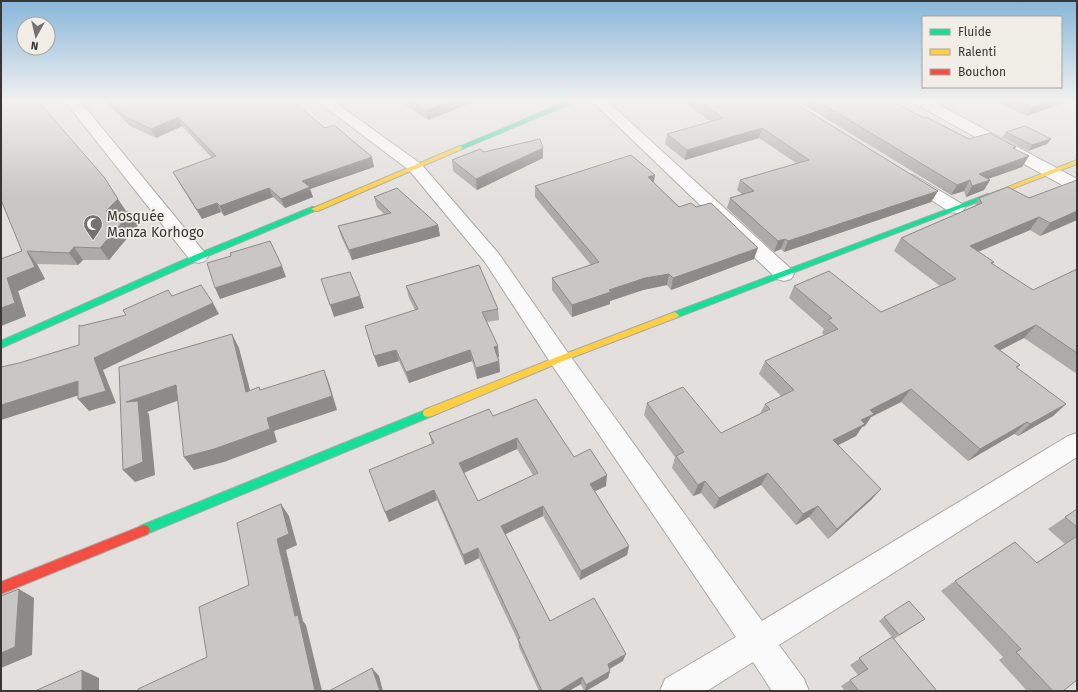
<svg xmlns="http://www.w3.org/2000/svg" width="1078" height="692" viewBox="0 0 1078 692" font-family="'Fira Sans',sans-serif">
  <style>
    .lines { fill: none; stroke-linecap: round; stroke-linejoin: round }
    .street-casing { stroke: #aaa9a7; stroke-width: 2 }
    .fast-casing { stroke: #aaa9a7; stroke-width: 2 }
    .slow-casing { stroke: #aaa9a7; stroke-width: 2 }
    .jam-casing { stroke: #aaa9a7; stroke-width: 2 }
    .street { fill: #fbfafa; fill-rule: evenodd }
    .fast { fill: #16e098; fill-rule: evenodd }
    .slow { fill: #ffcf43; fill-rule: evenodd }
    .jam { fill: #f24e42; fill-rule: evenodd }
    .wall { fill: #adaba9; fill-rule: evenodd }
    .shaded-wall { fill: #8d8b8a }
    .building { fill: #c9c7c5; stroke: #8d8b8a; fill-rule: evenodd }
    .labels { text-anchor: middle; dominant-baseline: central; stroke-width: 3.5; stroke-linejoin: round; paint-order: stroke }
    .poi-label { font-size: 14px; fill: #393735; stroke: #f1ede7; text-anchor: start }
  </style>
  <rect width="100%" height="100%" fill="#e2dfdc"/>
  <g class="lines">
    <g class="street-casing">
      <g id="street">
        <path d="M64 100H79L205 253 208 257 205 261 198 263 191 261Z"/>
        <path d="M316 100H332L421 164 499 254 568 353 762 621 1068 436 1077 433V457L779 645 804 679 809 691H772L753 662 707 691H660L665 679 736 637 552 365 485 262 409 170Z"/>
        <path d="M591 100H606L791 269 794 274 791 279 784 281 777 279Z"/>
        <path d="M912 100H930L1077 179V191L1071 190 914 103Z"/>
        <path d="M909 174 915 176 962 204 965 208 962 212 956 213 950 212 903 182 901 179 903 176Z"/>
      </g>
    </g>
    <g class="fast-casing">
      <g id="fast">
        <path d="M570 100H579L462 149 457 148Z"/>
        <path d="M988 194 991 196 990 197 678 317 675 318 671 315 672 313Z"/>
        <path d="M312 207H315L319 209 201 259 1 348V341L195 255Z"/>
        <path d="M428 409 432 410 433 413 432 416 144 535 140 534 138 530 140 526Z"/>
      </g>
    </g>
    <g class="slow-casing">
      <g id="slow">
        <path d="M460 146 462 147V149L318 211H315L311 209Z"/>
        <path d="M1077 160V164L990 197 988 198 985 196Z"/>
        <path d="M675 312 679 315 678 317 563 361 432 416 428 417 424 416 423 413 424 410 557 357Z"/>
      </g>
    </g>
    <g class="jam-casing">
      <path id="jam" d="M144 525 148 526 150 530 148 534 1 594V582Z"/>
    </g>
    <use href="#street" class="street"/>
    <use href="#fast" class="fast"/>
    <use href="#slow" class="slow"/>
    <use href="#jam" class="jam"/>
  </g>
  <g class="wall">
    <path d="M107 100H294L295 102H293L325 128 374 167 310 189 313 197 285 208 273 197 224 216 221 212 202 219 178 181 173 172 212 158 182 126 156 138 130 126 110 106Z"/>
    <path d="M399 100H478L428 120 399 101Z"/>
    <path d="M682 100H790L938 191 931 202 784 252 781 249 774 252 727 208 730 198 742 194 737 190 740 180 796 163 759 138 685 160 665 144 667 134 711 122Z"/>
    <path d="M796 100H890L924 118 969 139 1016 147 1014 149 1029 156 1022 167 988 179 990 180 984 190 966 197 964 191 951 195Z"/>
    <path d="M992 100H1072L1027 116Z"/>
    <path d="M1006 132 1051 139 1047 144 1028 151 1002 137Z"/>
    <path d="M543 148V158L477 190 453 171 452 160Z"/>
    <path d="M655 175 654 183 679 207 754 259 671 290 667 285 643 290 610 301V304L572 317 552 290V278L591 265 535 197V186Z"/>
    <path d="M1077 180V220L1040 236 1030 230 978 252 994 262 992 264 1033 290 1077 269V374L1024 338 1000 350 1020 365 1017 368 1066 404 1053 416 1018 436 1014 434 968 461 901 402 871 417 865 426 862 427 856 436 838 445 881 489 871 500 828 539 809 517 796 525 761 485 714 509 701 493 693 496 672 468 675 457 644 415 647 403 721 433 760 414 765 404 781 396 759 374 765 361 824 335 822 333 824 329 789 298 794 286 881 312 940 286 894 251 901 238 974 207 979 198H1029Z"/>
    <path d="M374 197 438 225 440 236 352 260 341 236 338 226 384 214 377 207Z"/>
    <path d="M126 211 125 212 138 225 109 260H83L78 265 37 264 45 279 18 291 26 316 1 326V259Z"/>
    <path d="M406 286 498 309 499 320 487 322 499 357 497 358 499 361 500 372 477 379 472 361 409 383 399 361 378 367 415 310 409 298Z"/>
    <path d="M493 416 574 457 606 486 595 491 629 546 627 555 580 580 543 516 505 534 550 621 623 661 610 669V671L608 678 586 691H584L581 684 569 691H539L519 647 518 641 479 558 465 565 437 500 389 522 385 512 432 444 429 433ZM517 449 533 475 478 501 464 473Z"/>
    <path d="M1077 509V680L1063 691H1027L999 660 1003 657 941 591 955 581 1037 562 1065 544 1048 529Z"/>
    <path d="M884 617 925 619 894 639 937 691H845L841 686 858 675 850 665 892 637 879 621Z"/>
  </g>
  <g class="shaded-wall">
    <path d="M453 100H478L428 120 426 111Z"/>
    <path d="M1052 100H1072L1027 116 1033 107Z"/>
    <path d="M178 117 182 126 156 138 151 129Z"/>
    <path d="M762 128 759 138 685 160 687 150Z"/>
    <path d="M1051 139 1047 144 1028 151 1032 145Z"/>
    <path d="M543 148V158L477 190 476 179Z"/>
    <path d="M1029 156 1022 167 973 184 979 174Z"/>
    <path d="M372 157 374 167 310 189 313 197 285 208 281 199 302 181Z"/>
    <path d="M655 175 653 186 648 177Z"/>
    <path d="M970 180 964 191 951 195 957 185Z"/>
    <path d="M990 180 984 190 966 197 972 186Z"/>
    <path d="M269 188 273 197 224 216 220 206Z"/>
    <path d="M938 191 931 202 784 252 788 241Z"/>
    <path d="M118 199 126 211 114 224 106 211Z"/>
    <path d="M217 203 221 212 202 219 197 210Z"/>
    <path d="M1077 211V220L1040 236 1050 223Z"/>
    <path d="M131 212 138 225 109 260 100 248Z"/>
    <path d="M1039 217 1030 230 961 259 970 246Z"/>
    <path d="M438 225 440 236 352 260 349 250Z"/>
    <path d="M785 239 781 249 774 252 778 241Z"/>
    <path d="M74 247 83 260 78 265 69 253Z"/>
    <path d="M758 248 754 259 671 290 673 278Z"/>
    <path d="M27 251 37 264 45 279 18 291 26 316 1 326V308L7 278Z"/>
    <path d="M282 266 286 277 220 299 215 288Z"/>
    <path d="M669 274 667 285 643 290 610 301V304L572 317V305L609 290 645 278Z"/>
    <path d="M360 296 364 308 334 317 330 305Z"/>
    <path d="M213 303 219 314 103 370 116 403 89 411 78 399 94 358Z"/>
    <path d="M1036 325 1024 338 983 359 994 346Z"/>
    <path d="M232 334 239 348 254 405 246 392Z"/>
    <path d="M498 346 499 357 495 358 494 347Z"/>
    <path d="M396 350 399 361 378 367 374 356Z"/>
    <path d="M470 350 472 361 409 383 406 372Z"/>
    <path d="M499 361 500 372 477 379 476 368Z"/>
    <path d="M324 370 329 383 337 410 274 431 277 442 224 462 194 470 184 457 267 418Z"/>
    <path d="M78 381 89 392 1 420V405Z"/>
    <path d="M176 385 185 398 147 412 149 414 155 475 135 482 123 470 126 402Z"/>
    <path d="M911 389 901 402 871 417 865 426 862 427 856 436 825 452 833 440 861 420 870 410Z"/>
    <path d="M1066 404 1053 416 1018 436 1030 424Z"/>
    <path d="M1027 422 1014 434 968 461 980 449Z"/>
    <path d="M517 438V449L461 474 459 463Z"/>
    <path d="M768 473 761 485 714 509 719 498Z"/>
    <path d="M607 475 606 486 589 494 590 484Z"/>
    <path d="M705 481 701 493 693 496 698 485Z"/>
    <path d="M881 489 871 500 828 539 837 529Z"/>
    <path d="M434 490 437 500 389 522 385 512Z"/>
    <path d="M281 504 289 516 297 545 286 550 303 621 306 625 322 691H315L295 616 277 539Z"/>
    <path d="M543 506V516L502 536 501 526Z"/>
    <path d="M818 506 809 517 796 525 803 514Z"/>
    <path d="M629 546 627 555 580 580 581 571Z"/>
    <path d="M478 548 479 558 465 565 463 555Z"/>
    <path d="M19 589 34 598 32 655 1 668V653Z"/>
    <path d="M626 654 623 661 605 671 608 664Z"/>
    <path d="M372 668 379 676 383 691H380Z"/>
    <path d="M82 670 99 678V691H82Z"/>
    <path d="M610 671 608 678 586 691H585L586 685Z"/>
    <path d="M582 677 581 684 569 691H559Z"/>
  </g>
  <g class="building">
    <path d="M1 100H37L104 177 118 199 106 211 131 212 100 248 74 247 69 253 27 251 35 267 7 278 15 303 1 308V259L22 251 1 200Z"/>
    <path d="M108 100H291L325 128 334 125 372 157 302 181 310 187 281 199 269 188 220 206 217 203 197 210 173 172 216 156 178 117 151 129 126 117Z"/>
    <path d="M410 100H453L426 111Z"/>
    <path d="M697 100H790L938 191 788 241 785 239 778 241 730 198 754 191 740 180 809 160 762 128 687 150 667 134 723 118Z"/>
    <path d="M816 100H890L924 118 926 117 969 139 990 133 1016 147 1013 148 1029 156 979 174 990 180 972 186 970 180 957 185Z"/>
    <path d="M1018 100H1052L1033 107Z"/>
    <path d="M1025 126 1051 139 1032 145 1006 132Z"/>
    <path d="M540 139 543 148 476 179 452 160 480 149 484 152Z"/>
    <path d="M631 155 655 175 648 177 679 207 691 203 696 207 711 203 758 248 673 278 669 274 645 278 609 290 611 292 572 305 552 278 599 262 535 186Z"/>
    <path d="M1077 180V211L1050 223 1039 217 970 246 994 262 991 263 1033 290 1077 269V353L1036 325 994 346 1020 365 1016 367 1066 404 1030 424 1027 422 980 449 911 389 870 410 874 414 861 420 865 424 833 440 881 489 837 529 818 506 803 514 768 473 719 498 705 481 698 485 676 456 684 452 647 403 683 387 721 433 770 409 765 404 794 390 765 361 838 329 828 320 832 318 794 286 829 271 881 312 956 279 901 238 982 203 979 198 1008 187 1029 198Z"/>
    <path d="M397 188 438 225 349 250 338 226 391 213 374 197Z"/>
    <path d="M270 241 282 266 215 288 207 263 231 256 230 253Z"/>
    <path d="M479 265 498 309 482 312 498 346 494 347 499 361 476 368 470 350 406 372 396 350 374 356 365 326 418 309 406 286Z"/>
    <path d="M350 272 360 296 330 305 321 279Z"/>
    <path d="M201 285 213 303 94 358 106 391 78 399V381L1 405V367L19 363 79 345V325L81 326 126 315 123 310 168 290 172 296Z"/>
    <path d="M232 334 246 392 259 387 260 390 324 370 332 396 267 418 270 429 214 449 184 457 176 385 126 402 138 401 143 462 123 470 119 367Z"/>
    <path d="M536 399 574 457 590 449 607 475 590 484 629 546 581 571 543 506 501 526 550 621 594 598 626 654 608 664 610 671 586 685 582 677 559 691H542L518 639 520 638 478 548 463 555 434 490 385 512 369 470 434 443 429 433 489 409 493 416ZM517 438 538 473 478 501 459 463Z"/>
    <path d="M281 504 289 534 277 539 295 616 298 615 315 691H138V689L207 657 199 607 249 585 237 523Z"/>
    <path d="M1077 509V527L1065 517Z"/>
    <path d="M1077 536V680L1063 691H1053L1016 652 1021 649 955 581 1015 542 1037 563Z"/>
    <path d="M19 589 15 647 1 653V596Z"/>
    <path d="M909 601 925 619 899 635 884 617Z"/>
    <path d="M892 637 937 691H859L850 680 868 669 859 658Z"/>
    <path d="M372 668 380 691H329Z"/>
    <path d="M82 670V691H35Z"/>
  </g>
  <linearGradient id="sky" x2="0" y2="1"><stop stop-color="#87b6da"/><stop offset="0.51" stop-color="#f2f1ef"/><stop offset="1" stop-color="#f2f1ef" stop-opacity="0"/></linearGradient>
  <rect width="1078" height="197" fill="url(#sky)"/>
  <defs>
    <g id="mosque-pin" transform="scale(1)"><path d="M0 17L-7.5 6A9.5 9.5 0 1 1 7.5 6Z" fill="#74726f" stroke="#f1ede7"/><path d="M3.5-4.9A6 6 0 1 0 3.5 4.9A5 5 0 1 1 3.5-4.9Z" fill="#fff"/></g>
  </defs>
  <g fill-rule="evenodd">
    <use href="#mosque-pin" x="93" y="224"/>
  </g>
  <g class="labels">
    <g class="poi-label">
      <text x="107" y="216">Mosquée<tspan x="107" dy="16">Manza Korhogo</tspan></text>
    </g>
  </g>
  <rect width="1078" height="692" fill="none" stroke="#393735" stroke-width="4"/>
  <rect x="922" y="16" width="140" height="72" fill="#f1ede7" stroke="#a7a4a0"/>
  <rect x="930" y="29" width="20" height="6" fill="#16e098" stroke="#a7a4a0"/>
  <text x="958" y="36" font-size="12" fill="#393735">Fluide</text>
  <rect x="930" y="49" width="20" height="6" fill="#ffcf43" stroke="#a7a4a0"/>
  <text x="958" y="56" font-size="12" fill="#393735">Ralenti</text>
  <rect x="930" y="69" width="20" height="6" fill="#f24e42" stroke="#a7a4a0"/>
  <text x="958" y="76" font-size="12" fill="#393735">Bouchon</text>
  <g transform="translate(36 36) rotate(188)"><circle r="19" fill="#f1ede7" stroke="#a7a4a0"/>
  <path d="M0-3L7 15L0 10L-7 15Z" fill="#74726f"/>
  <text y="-6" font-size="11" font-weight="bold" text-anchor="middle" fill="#393735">N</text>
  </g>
</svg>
